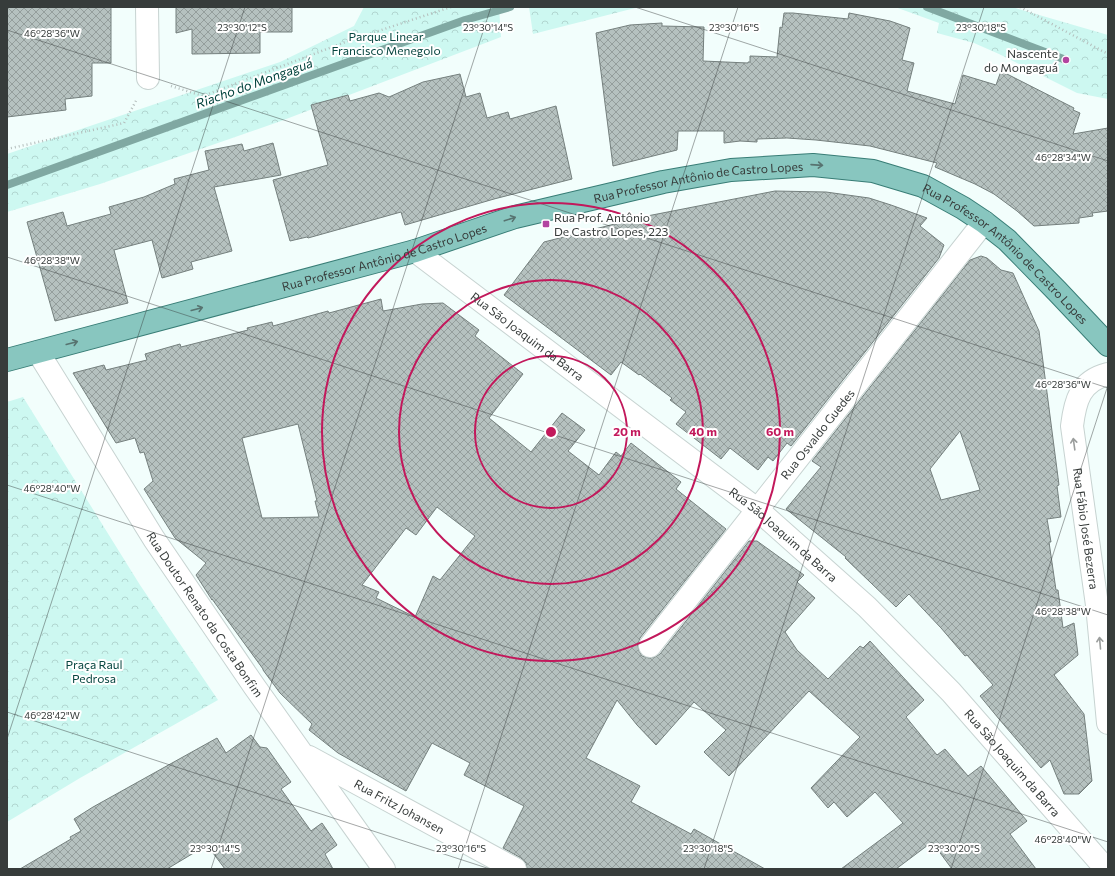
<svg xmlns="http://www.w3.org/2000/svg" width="1115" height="876" viewBox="0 0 1115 876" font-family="Commissioner,sans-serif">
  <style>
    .park { fill: url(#park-crowns) }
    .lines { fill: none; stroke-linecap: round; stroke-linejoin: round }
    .stream { stroke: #80a8a2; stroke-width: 8 }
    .building { fill: url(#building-cross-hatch); stroke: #75807e; fill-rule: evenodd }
    .minor-casing { stroke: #c7d3d1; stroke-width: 24 }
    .major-casing { stroke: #387d76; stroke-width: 24 }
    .path { stroke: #b4bebc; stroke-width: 2.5; stroke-dasharray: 1 3; stroke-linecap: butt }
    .minor { stroke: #fff; stroke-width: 22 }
    .major { stroke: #88c6bf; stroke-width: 22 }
    .oneway { stroke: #577370 }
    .oneway2 { stroke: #9b9e9d }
    .ticks { fill: none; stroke: #373c3b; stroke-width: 1; stroke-opacity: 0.45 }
    .ring { fill: none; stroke: #c2185b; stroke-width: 2 }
    .poi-dot { fill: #b344a1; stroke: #fff; stroke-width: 1.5 }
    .labels { text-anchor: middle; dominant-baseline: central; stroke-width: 4; stroke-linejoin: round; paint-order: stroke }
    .park-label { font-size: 12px; fill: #074640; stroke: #fff }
    .poi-label { font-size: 12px; fill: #373c3b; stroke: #fff; text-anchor: end }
    .street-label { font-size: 12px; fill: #373c3b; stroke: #fff }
    .water-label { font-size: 13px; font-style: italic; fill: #01423c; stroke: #fff }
    .ticks-label { font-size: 10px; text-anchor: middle; fill: #373c3b; stroke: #fff; stroke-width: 4; stroke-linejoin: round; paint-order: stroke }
    .centre { fill: #c2185b; stroke: #fff; stroke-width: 2 }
    .ring-label { font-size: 12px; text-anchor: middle; font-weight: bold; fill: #c2185b; stroke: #fff; stroke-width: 4; stroke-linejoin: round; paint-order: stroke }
  </style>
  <defs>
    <pattern id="park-crowns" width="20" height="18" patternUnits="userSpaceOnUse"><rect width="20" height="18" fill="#cdf8f1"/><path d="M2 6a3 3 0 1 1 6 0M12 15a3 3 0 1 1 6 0" fill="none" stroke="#b1d6d0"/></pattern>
    <pattern id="building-cross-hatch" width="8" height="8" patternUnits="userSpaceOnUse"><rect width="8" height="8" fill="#b5c1bf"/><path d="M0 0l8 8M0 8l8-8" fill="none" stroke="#949e9c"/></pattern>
  </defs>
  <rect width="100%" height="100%" fill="#f2fefc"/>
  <g class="park">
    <path d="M364 7H499L501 37 281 121 100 184 7 212V154L280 62 354 26Z"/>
    <path d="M529 7H639L533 34Z"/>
    <path d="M895 7H1012L1108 35V99L1077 93 999 54 974 43 937 33 939 23Z"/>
    <path d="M23 397 140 585 218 700 80 778 7 822V402Z"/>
  </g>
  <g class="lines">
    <g class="stream">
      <path d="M927 7 1066 60"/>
      <path d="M7 185 465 20 510 7"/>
    </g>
  </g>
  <g class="building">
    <path d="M7 7H111V63H92V96L65 99 66 110 7 117Z"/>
    <path d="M176 7H292V32H260V53L192 54V29L176 33Z"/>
    <path d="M784 13H793L848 19 849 13 890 21 910 28 902 60 914 63 907 91 955 104 963 75 996 85 1001 71 1074 108 1073 110 1080 113 1073 134 1108 128V211L1092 213 1093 216 1079 218V223L1034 226 1017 211 994 194 975 184 935 167 937 163 870 146 816 140 787 138 757 139V142L740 141 724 143V131H678L677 150 613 166 596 33 630 25 662 23V26L704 27 703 61 748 63V62H750V56L777 57 780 27 782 28Z"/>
    <path d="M460 74 466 97 480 93 487 118 508 112 510 119 556 106 572 179 494 199 405 225 401 212 308 238 307 237 290 241 273 180 328 165 311 105 348 95 350 101 379 93 389 97 423 82Z"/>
    <path d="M273 143 281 175 214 187 232 251 191 262 193 269 162 278 152 240 114 250 128 303 55 321 27 222 63 212 67 226 111 214 109 207 144 197 175 184 174 179 209 170 205 151 242 144 244 151Z"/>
    <path d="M775 191 826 192 869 198 891 205 927 218 920 226 944 245 939 258 791 446 787 443 773 461 768 457 758 470 730 448 721 459 676 424 686 412 670 400 672 398 640 374 639 375 621 362 611 375 504 295 544 242 642 217Z"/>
    <path d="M981 256 987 258 1001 270 1013 273 1039 331 1059 485 1057 486 1061 517 1047 519 1051 542H1049L1056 590H1058L1063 628 1074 623 1078 655 1054 675 1084 714 1092 781 1079 794H1064L1050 760 1041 768 999 719 980 696 993 685 967 655 965 656 941 628 909 594 896 607 845 558 846 557 786 509 821 467 812 461 970 260ZM960 431 980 490 941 500 930 469Z"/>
    <path d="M381 299 383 311 422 304 443 303 479 330 475 336 523 374 489 418 531 452 562 413 585 430 568 451 599 475 616 452 621 456 631 443 681 482 676 489 726 529 640 638 638 645 639 651 642 656 649 658 655 657 660 654 749 541H757L804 575 797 582 815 598 785 632 797 650 828 679 860 646 863 648 870 641 924 700 906 717 937 755 945 749 968 776 981 766 1027 821 1010 834 1036 869H952L932 842 896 869H841L903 823 875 792 847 817 834 802 828 808 811 788 860 737 809 691 729 776 704 752 726 730 694 702 656 745 637 725 617 700 586 758 640 786 631 802 691 834 694 829 765 869H527L526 863 521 858 503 848 524 806 464 775 470 763 432 743 406 791 338 753 309 730 312 724 280 693 263 670V669L212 599V600L196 575 206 563 175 538 144 489 153 481 144 452 140 453 135 438 116 443 73 373 104 365 106 370 147 360 145 354 180 344 181 347 248 330 247 328 260 325 272 322 273 326 328 311 329 313ZM298 424 317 501H315L319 517 262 518 242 438ZM437 507 475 536 440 580 433 576 415 617 376 598 379 592 362 585 406 528 416 535Z"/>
    <path d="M251 735 260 747 267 748 291 782 281 789 311 831 322 823 337 845 325 854 333 869H225L207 845 167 869H20L71 839 70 837 81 831 74 819 93 807 217 738 226 753Z"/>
  </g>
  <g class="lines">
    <g class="minor-casing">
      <g id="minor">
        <path d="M147 7 148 78"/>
        <path id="s1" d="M415 251 758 510 867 607 951 692 1106 869"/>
        <path id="s2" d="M38 352 154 539 254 686 384 869"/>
        <path id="s3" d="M1108 374C1080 381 1075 401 1072 426L1097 605 1108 723"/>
        <path id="s4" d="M650 646 984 222"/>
        <path id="s5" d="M309 757 515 869"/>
      </g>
    </g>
    <g class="major-casing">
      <g id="major">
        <path id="s6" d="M7 360 415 251 515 217 663 182 731 170 813 165 873 171 923 186 963 208 984 222 1007 240 1057 291 1108 345"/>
      </g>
    </g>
    <g class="path">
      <path d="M1020 7 1108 54"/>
      <path d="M171 86 203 96 348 41 451 7"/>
      <path d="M7 149 124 123 137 99"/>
    </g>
    <use href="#minor" class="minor"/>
    <use href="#major" class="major"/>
  </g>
  <defs><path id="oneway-shaft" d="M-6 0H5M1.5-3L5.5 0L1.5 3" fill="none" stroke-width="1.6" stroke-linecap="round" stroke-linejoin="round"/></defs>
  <g class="oneway">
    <use href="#oneway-shaft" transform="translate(817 165) rotate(4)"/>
    <use href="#oneway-shaft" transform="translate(510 219) rotate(-18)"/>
    <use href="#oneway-shaft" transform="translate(197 309) rotate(-15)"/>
    <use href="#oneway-shaft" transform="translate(72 343) rotate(-15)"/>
  </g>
  <g class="oneway2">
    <use href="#oneway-shaft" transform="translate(1074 444) rotate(-98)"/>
    <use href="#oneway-shaft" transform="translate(1100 643) rotate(-95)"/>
  </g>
  <path class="ticks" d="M635 7 1108 161M7 30 1108 388M7 257 1108 615M7 485 1108 842M7 712 490 869M7 739 245 7M211 869 491 7M458 869 738 7M704 869 984 7M951 869 1108 385"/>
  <g class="ring">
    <circle cx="551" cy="432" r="76"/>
    <circle cx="551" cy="432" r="152"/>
    <circle cx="551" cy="432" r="229"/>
  </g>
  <g class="poi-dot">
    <circle cx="1066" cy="60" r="4"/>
    <rect x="542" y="220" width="8" height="8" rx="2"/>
  </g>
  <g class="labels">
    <g class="park-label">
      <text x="386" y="36">Parque Linear<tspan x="386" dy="14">Francisco Menegolo</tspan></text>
      <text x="94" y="664">Praça Raul<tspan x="94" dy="14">Pedrosa</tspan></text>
    </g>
    <g class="poi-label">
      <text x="1058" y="53">Nascente<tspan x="1058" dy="14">do Mongaguá</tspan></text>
      <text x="554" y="217" text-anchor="start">Rua Prof. Antônio<tspan x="554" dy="14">De Castro Lopes, 223</tspan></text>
    </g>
    <g class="street-label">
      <text stroke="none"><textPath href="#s6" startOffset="715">Rua Professor Antônio de Castro Lopes</textPath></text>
      <text stroke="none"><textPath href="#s6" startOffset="1051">Rua Professor Antônio de Castro Lopes</textPath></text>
      <text stroke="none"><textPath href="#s6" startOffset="391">Rua Professor Antônio de Castro Lopes</textPath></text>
      <text stroke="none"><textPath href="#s1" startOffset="141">Rua São Joaquim da Barra</textPath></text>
      <text stroke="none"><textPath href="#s4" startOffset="270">Rua Osvaldo Guedes</textPath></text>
      <text stroke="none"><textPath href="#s3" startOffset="172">Rua Fábio José Bezerra</textPath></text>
      <text stroke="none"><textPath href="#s1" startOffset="465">Rua São Joaquim da Barra</textPath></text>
      <text stroke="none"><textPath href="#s2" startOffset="311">Rua Doutor Renato da Costa Bonfim</textPath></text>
      <text stroke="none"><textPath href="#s1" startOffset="789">Rua São Joaquim da Barra</textPath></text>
      <text stroke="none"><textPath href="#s5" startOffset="103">Rua Fritz Johansen</textPath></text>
    </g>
    <g class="water-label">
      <text transform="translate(254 83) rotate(-20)">Riacho do Mongaguá</text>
    </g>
  </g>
  <g class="ticks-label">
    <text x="242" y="31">23°30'12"S</text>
    <text x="488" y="31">23°30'14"S</text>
    <text x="734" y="31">23°30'16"S</text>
    <text x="981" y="31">23°30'18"S</text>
    <text x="52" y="37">46°28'36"W</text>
    <text x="1063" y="161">46°28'34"W</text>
    <text x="52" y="264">46°28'38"W</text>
    <text x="1063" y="388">46°28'36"W</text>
    <text x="52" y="492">46°28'40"W</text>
    <text x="1063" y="615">46°28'38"W</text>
    <text x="52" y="719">46°28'42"W</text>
    <text x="1063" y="843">46°28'40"W</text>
    <text x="215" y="852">23°30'14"S</text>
    <text x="461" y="852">23°30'16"S</text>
    <text x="708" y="852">23°30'18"S</text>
    <text x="954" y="852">23°30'20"S</text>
  </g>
  <circle cx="551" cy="432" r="6" class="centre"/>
  <g class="ring-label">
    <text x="627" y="436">20 m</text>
    <text x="703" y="436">40 m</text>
    <text x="780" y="436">60 m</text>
  </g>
  <rect width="1115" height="876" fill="none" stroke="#373c3b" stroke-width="16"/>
</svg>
